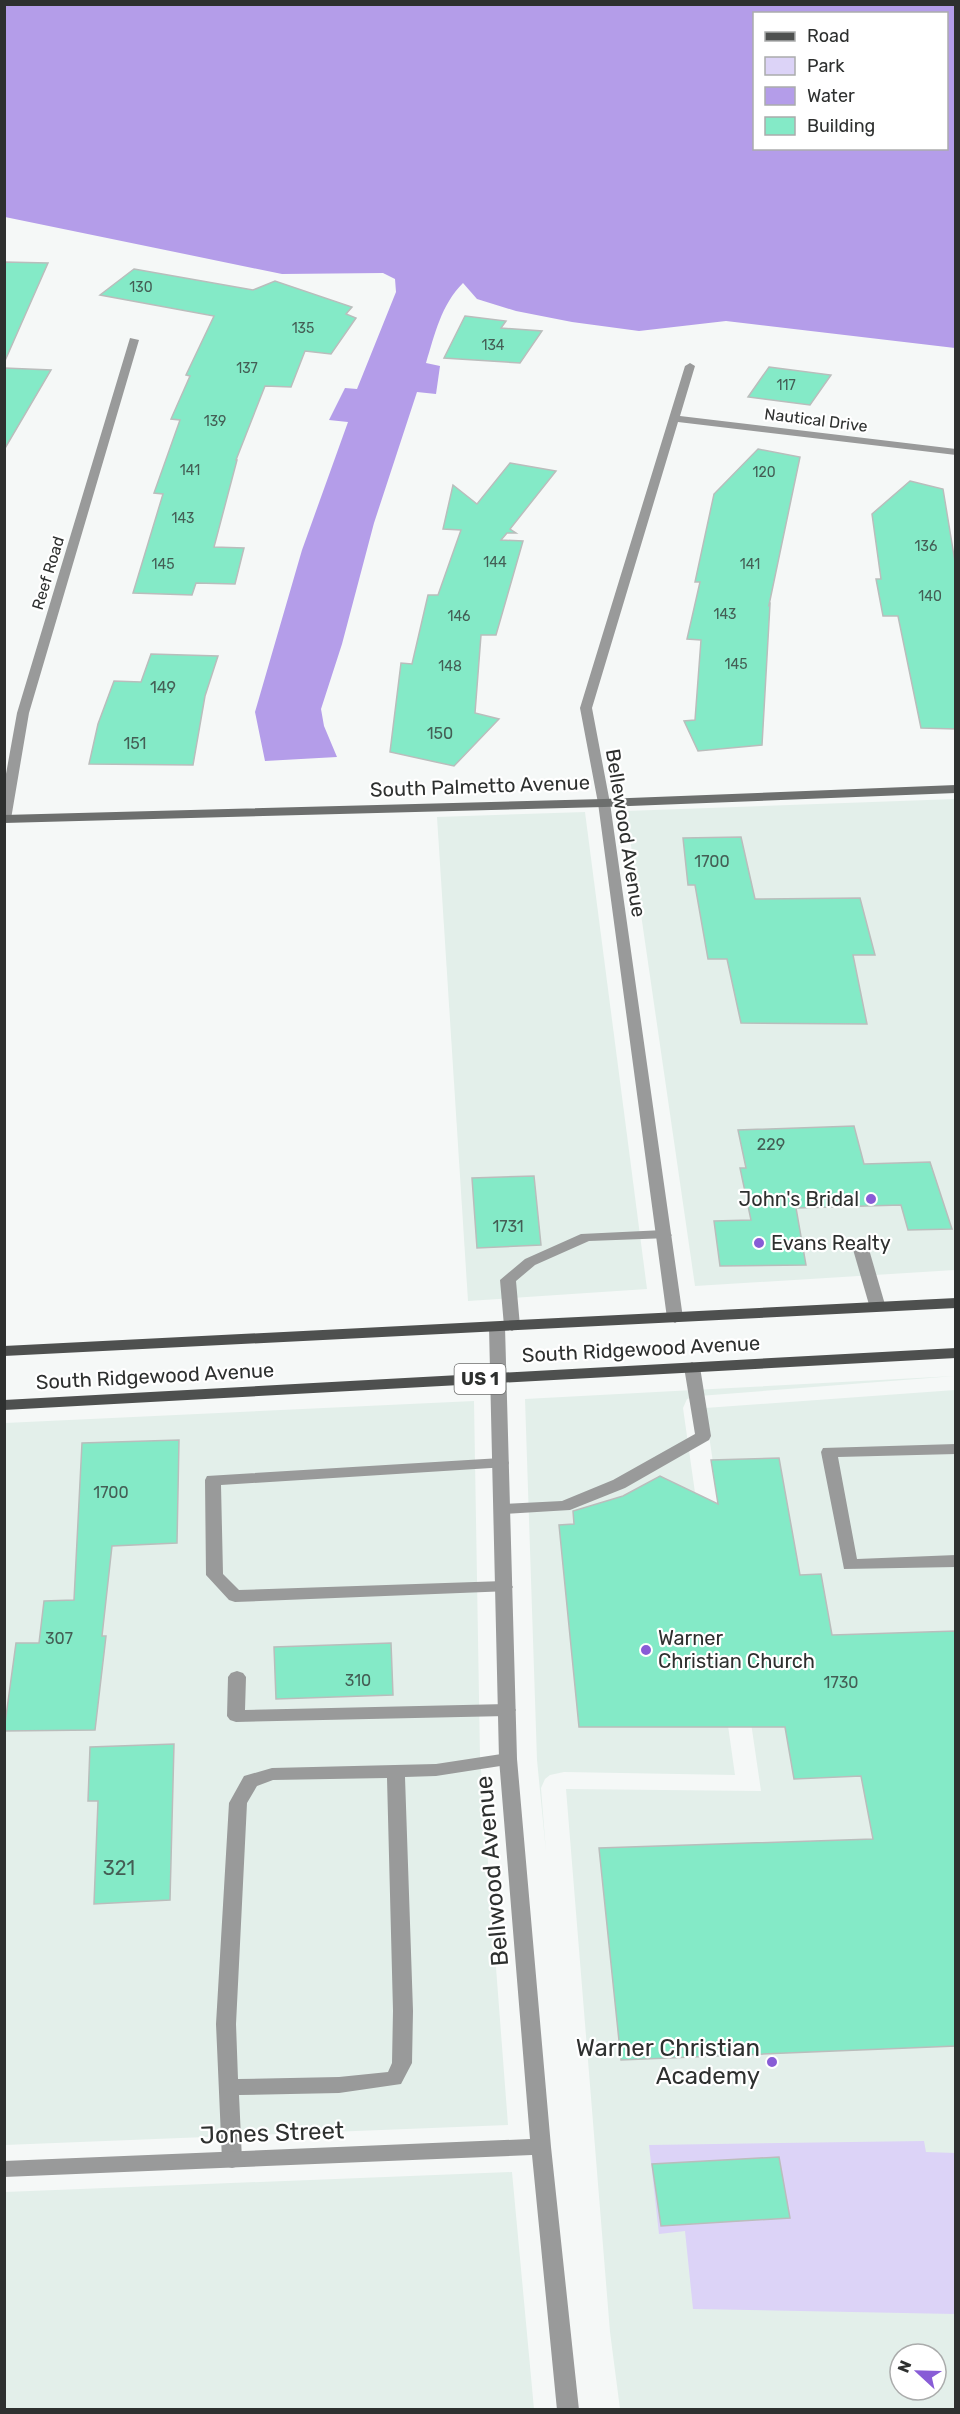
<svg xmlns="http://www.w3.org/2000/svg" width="960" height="2414" viewBox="0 0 960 2414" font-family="Rubik,sans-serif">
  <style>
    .built { fill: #e3efea; fill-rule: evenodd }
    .green { fill: #dcd3f7 }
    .water { fill: #b49de9; fill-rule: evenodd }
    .building { fill: #84eac7; stroke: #babdbc; stroke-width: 1.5 }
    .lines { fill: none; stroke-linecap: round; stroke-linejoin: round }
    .lane { fill: #999a9a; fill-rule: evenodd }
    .street { fill: #999a9a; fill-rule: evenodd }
    .secondary { fill: #6d6f6e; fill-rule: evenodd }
    .primary { fill: #4e504f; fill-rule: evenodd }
    .poi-dot { fill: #885cd6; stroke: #fff; stroke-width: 2 }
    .labels { text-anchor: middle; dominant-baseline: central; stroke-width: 4.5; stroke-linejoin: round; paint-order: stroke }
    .far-number-label { font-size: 14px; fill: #445e55 }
    .far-street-label { font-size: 16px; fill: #2e302f; stroke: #fff }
    .number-label { font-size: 16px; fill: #445e55 }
    .shield { fill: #fff; stroke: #6d6e6d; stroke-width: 1.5 }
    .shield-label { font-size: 18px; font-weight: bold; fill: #2e302f }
    .street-label { font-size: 20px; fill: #2e302f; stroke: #fff }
    .poi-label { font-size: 20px; fill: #2e302f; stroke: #fff; text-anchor: start }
    .near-number-label { font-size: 20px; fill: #445e55 }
    .near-street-label { font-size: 24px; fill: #2e302f; stroke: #fff }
    .near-poi-label { font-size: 24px; fill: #2e302f; stroke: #fff; text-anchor: end }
  </style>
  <rect width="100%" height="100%" fill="#f5f8f7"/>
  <g class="built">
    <path d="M955 799V1270L695 1286 626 811Z"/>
    <path d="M585 812 647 1289 468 1301 437 817Z"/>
    <path d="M955 1376 699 1396 687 1399 683 1408 735 1775 564 1772 550 1775 545 1779 541 1788 546 1852 537 1760 525 1399Z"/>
    <path d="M955 1390V2409H620L610 2332 566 1789 761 1791 705 1408ZM900 2354H936V2390H900Z"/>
    <path d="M474 1401 480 1757 508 2125 5 2145V1423Z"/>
    <path d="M512 2172 534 2409H5V2192Z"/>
  </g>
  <path class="green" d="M924 2141 926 2152 955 2153V2314L693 2309 685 2231 659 2234 649 2145Z"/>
  <path class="water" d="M4 5H955V348L726 321 639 331 572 322 516 311 477 299 463 283C441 305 435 334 426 363L440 366 436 394 417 392 374 523 342 644 321 709 324 726 337 757 265 761 255 712 302 550 348 422 329 420 345 388 357 389 396 292 395 279 383 273 282 274 5 217ZM754 14H946V148H754Z"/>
  <g class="building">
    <path d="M4 262 48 263 4 363Z"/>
    <path d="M134 269 253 290 275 281 352 307 346 314 356 318 331 354 305 351 291 387 265 386 236 460H237L214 547 244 548 235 584 196 583 192 595 133 593 163 494 154 493 180 420 171 419 190 376 186 375 214 316 100 295Z"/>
    <path d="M465 316 506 321 501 328 542 331 520 363 444 358Z"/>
    <path d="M769 367 831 375 810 405 748 397Z"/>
    <path d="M4 368 51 370 4 450Z"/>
    <path d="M758 449 800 457 769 605 770 604 762 745 698 751 684 721 695 720 701 640 687 639 700 582H695L714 494Z"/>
    <path d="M510 463 556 471 510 529 516 533H507L501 540 523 541 496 635H481L475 713 499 719 454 766 390 752 401 663 412 664 428 595H438L461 530 443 529 453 485 477 504Z"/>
    <path d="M910 481 943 489 956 568V729L921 728 898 616H883L876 579H881L872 514Z"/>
    <path d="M151 654 218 656 205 696 193 765 89 764 98 724 114 681 141 682Z"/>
    <path d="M741 837 755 899 860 898 875 955H853L867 1024 741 1023 727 959H708L695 885H688L683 838Z"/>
    <path d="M854 1126 864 1164 930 1162 952 1229 908 1230 901 1205 796 1208 806 1265 720 1266 714 1221 751 1220 740 1168H746L738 1130Z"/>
    <path d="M534 1176 541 1245 477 1248 472 1178Z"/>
    <path d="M179 1440 177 1543 112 1546 102 1636H106L95 1730 4 1731 16 1643H39L44 1601 74 1600 82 1443Z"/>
    <path d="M779 1458 800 1575 821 1574 832 1635 956 1631V2046L621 2060 599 1848 873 1839 861 1776 794 1779 785 1727H579L559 1525 574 1524 573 1511 623 1496 660 1476 718 1504 711 1460Z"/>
    <path d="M391 1643 393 1695 276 1699 274 1647Z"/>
    <path d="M174 1744 170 1900 94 1904 98 1801H88L90 1747Z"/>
    <path d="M779 2157 790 2218 661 2226 652 2164Z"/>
  </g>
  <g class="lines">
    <g class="lane">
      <path d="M664 1230 672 1235 669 1238 589 1241 535 1265 516 1281 520 1326 512 1331 504 1326 500 1280 525 1259 581 1234Z"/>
      <path d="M860 1241 868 1246 886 1308 884 1311H872L870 1308 852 1246Z"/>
      <path d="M692 1362 700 1367 711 1436 709 1440 625 1488 570 1510 502 1514 496 1513 494 1509 496 1505 502 1504 562 1501 613 1480 695 1434 684 1367Z"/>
      <path d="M956 1444V1454L838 1457 857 1559 956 1555V1567L844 1569 821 1452 823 1448Z"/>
      <path d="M501 1458 507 1459 509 1463 507 1467 221 1485 223 1574 239 1590 504 1581 510 1583 513 1587 510 1591 235 1602 229 1600 206 1575 205 1480 207 1476Z"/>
      <path d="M237 1671 243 1673 246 1677 245 1710 507 1704 513 1706 516 1710 513 1714 507 1716 236 1722 230 1720 227 1716 228 1677 231 1673Z"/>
      <path d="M508 1753 514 1754 517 1759 514 1764 436 1776 405 1777 413 2011 412 2063 401 2084 339 2093 239 2095 242 2160 239 2166 232 2168 225 2166 222 2160 216 2024 229 1803 244 1776 272 1768 436 1764ZM387 1778 393 2011 392 2063 388 2072 339 2077 238 2079 236 2024 247 1803 257 1786 273 1780Z"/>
    </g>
    <g class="street">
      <path d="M130 338 139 340 29 713 11 819 4 823V785L17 713Z"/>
      <path d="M690 363 695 366 680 416 956 449V455L678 422 592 708 610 803 683 1318 675 1323 667 1318 598 803 580 708 685 366Z"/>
      <path d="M497 1322 505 1327 517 1759 551 2147 579 2410H557L532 2155 4 2177V2161L530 2139 499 1759 489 1327Z"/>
    </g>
    <path class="secondary" d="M956 785V793L604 807 4 823V815L604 799Z"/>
    <g class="primary">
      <path d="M956 1298V1308L4 1356V1346Z"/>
      <path d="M956 1348V1358L4 1410V1400Z"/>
    </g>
  </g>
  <g class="poi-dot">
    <circle cx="871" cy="1199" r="6"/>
    <circle cx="759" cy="1243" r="6"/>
    <circle cx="646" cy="1650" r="6"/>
    <circle cx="772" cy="2062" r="6"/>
  </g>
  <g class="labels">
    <g class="far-number-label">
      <text x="141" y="287">130</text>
      <text x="303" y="328">135</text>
      <text x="493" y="345">134</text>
      <text x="247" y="368">137</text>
      <text x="786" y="385">117</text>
      <text x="215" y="421">139</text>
      <text x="190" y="470">141</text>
      <text x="764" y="472">120</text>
      <text x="183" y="518">143</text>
      <text x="926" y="546">136</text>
      <text x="495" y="562">144</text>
      <text x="163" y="564">145</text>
      <text x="750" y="564">141</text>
      <text x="930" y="596">140</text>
      <text x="725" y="614">143</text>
      <text x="459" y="616">146</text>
      <text x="736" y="664">145</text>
      <text x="450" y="666">148</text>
    </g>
    <g class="far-street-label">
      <text transform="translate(816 420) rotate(7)">Nautical Drive</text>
      <text transform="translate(48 573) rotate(-73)">Reef Road</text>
    </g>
    <g class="number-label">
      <text x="163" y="687">149</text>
      <text x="440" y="733">150</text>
      <text x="135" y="743">151</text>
      <text x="712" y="861">1700</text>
      <text x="771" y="1144">229</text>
      <text x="508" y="1226">1731</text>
      <text x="111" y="1492">1700</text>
      <text x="59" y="1638">307</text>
      <text x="358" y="1680">310</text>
      <text x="841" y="1682">1730</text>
    </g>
    <rect class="shield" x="454.5" y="1364" width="51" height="30" rx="4.5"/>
    <g class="shield-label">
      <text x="480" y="1379">US 1</text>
    </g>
    <g class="street-label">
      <text transform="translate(480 786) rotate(-2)">South Palmetto Avenue</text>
      <text transform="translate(626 833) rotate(81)">Bellewood Avenue</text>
      <text transform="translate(641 1349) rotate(-3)">South Ridgewood Avenue</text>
      <text transform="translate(155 1376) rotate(-3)">South Ridgewood Avenue</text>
    </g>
    <g class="poi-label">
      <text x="859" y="1199" text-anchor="end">John's Bridal</text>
      <text x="771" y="1243">Evans Realty</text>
      <text x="658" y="1638">Warner<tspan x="658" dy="23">Christian Church</tspan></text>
    </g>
    <g class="near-number-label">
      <text x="119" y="1868">321</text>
    </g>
    <g class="near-street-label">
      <text transform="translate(492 1871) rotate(-95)">Bellwood Avenue</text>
      <text transform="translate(272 2133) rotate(-2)">Jones Street</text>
    </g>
    <g class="near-poi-label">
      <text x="760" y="2048">Warner Christian<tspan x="760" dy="28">Academy</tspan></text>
    </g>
  </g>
  <rect width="960" height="2414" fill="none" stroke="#2e302f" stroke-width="12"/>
  <rect x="753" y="12" width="195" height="138" fill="#ffffff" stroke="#abacac" stroke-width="1.5"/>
  <rect x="765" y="32" width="30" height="9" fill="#4e504f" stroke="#abacac" stroke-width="1.5"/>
  <text x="807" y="42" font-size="18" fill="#2e302f">Road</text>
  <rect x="765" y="57" width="30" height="18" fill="#dcd3f7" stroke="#abacac" stroke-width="1.5"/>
  <text x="807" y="72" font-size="18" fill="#2e302f">Park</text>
  <rect x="765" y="87" width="30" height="18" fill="#b49de9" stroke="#abacac" stroke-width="1.5"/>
  <text x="807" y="102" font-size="18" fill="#2e302f">Water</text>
  <rect x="765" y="117" width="30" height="18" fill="#84eac7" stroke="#abacac" stroke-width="1.5"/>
  <text x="807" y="132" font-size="18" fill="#2e302f">Building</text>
  <g transform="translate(918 2372) rotate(292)"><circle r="28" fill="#ffffff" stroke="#abacac" stroke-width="1.5"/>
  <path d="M0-4.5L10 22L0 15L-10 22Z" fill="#885cd6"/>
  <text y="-9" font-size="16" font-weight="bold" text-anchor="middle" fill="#2e302f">N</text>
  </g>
</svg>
